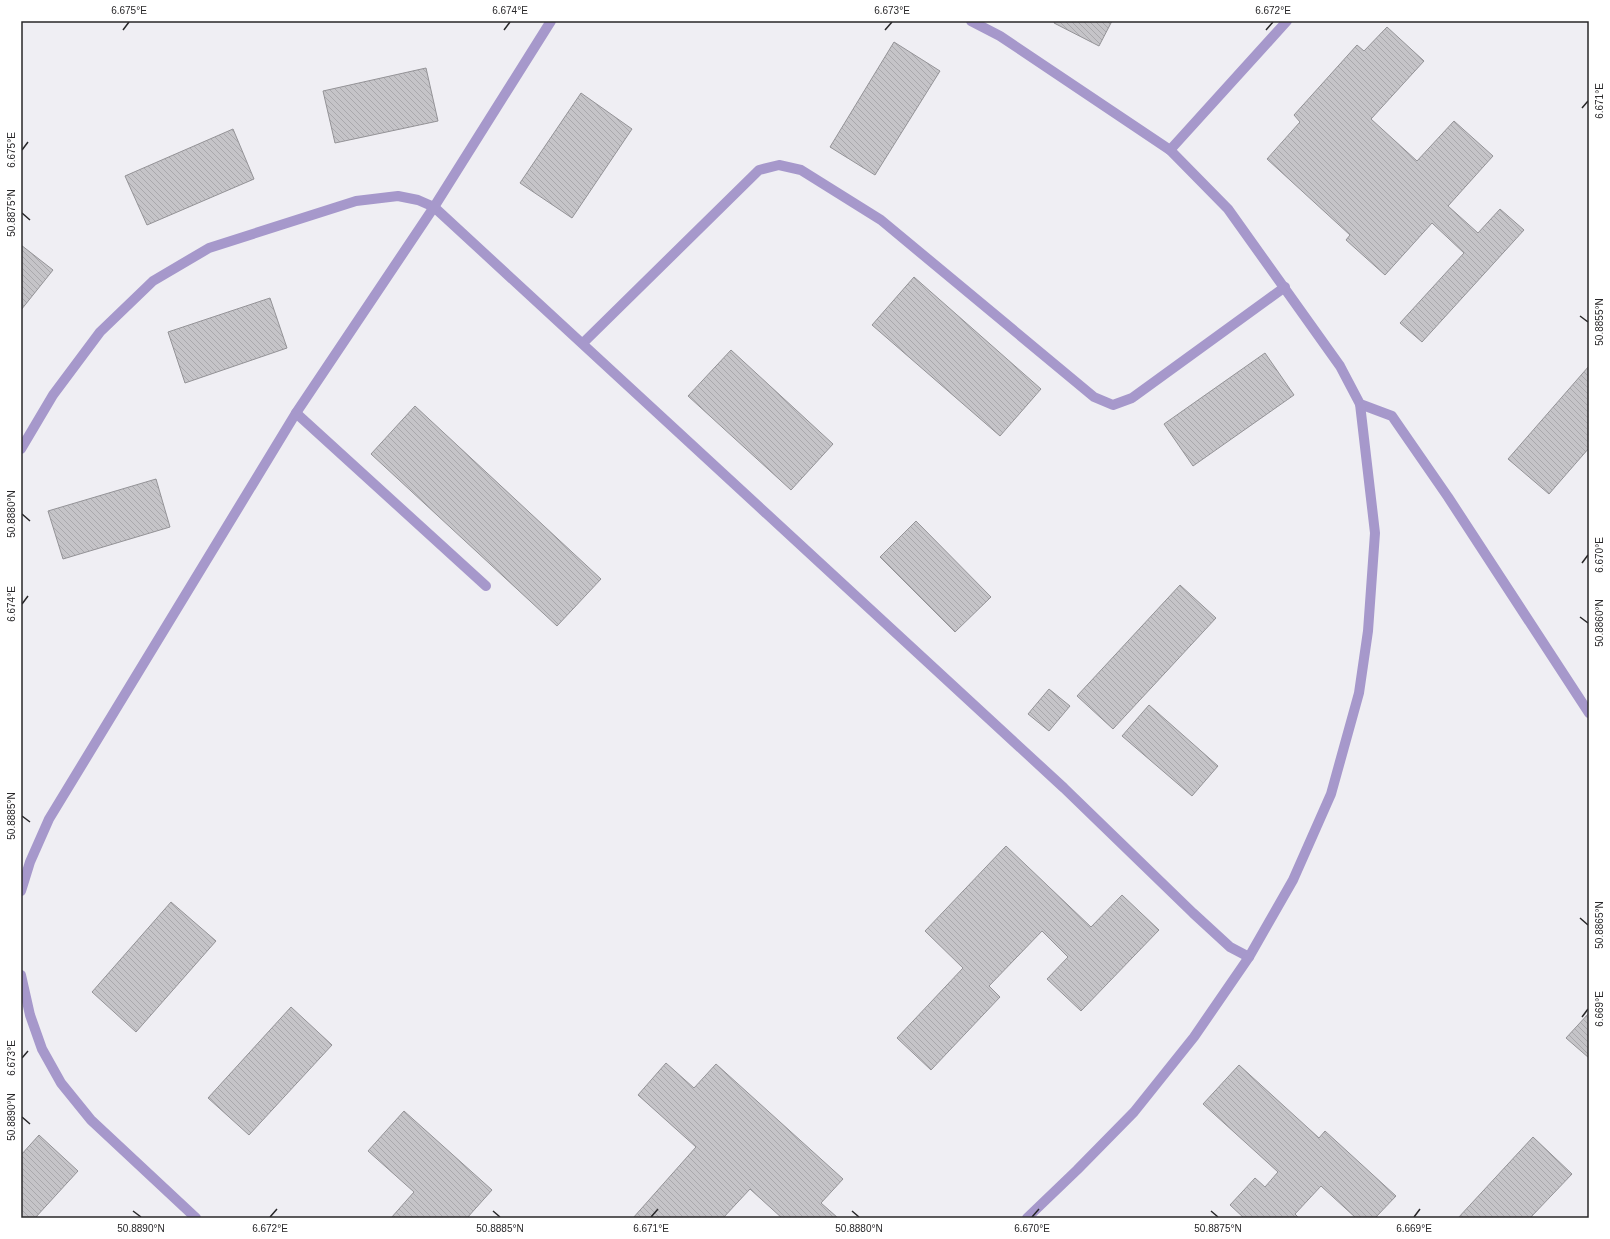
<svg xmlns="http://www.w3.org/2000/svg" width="1610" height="1239" viewBox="0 0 1610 1239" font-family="Arial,sans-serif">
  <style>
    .building { fill: url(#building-back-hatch); stroke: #949397 }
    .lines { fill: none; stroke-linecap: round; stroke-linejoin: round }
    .lane { stroke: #a698cb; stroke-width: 10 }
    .ticks { fill: none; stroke: #282729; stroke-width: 1.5 }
    .neatline { fill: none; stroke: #282729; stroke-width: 1.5 }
    .ticks-label { font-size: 10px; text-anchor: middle; fill: #282729 }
  </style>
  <defs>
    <pattern id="building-back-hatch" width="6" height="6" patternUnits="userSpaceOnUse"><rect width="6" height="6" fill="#c5c4c8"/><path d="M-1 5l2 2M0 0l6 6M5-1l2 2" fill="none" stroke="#a9a8ac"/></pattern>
  </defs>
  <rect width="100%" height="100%" fill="#efeef3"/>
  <g class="building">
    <path d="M1055 21H1112L1099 46 1054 23Z"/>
    <path d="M1387 27 1424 61 1371 119 1417 161 1454 121 1493 156 1448 206 1478 233 1500 209 1524 230 1422 342 1400 323 1464 253 1432 223 1385 275 1346 240 1350 235 1267 159 1300 122 1294 115 1357 45 1364 51Z"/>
    <path d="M894 42 940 71 875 175 830 147Z"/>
    <path d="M426 68 438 121 335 143 323 91Z"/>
    <path d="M581 93 632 129 572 218 520 183Z"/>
    <path d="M233 129 254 179 147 225 125 176Z"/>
    <path d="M21 245 53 270 21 310Z"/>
    <path d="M914 277 1041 389 1000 436 872 325Z"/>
    <path d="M270 298 287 348 185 383 168 332Z"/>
    <path d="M731 350 833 444 791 490 688 396Z"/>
    <path d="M1265 353 1294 395 1193 466 1164 424Z"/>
    <path d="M1589 366V448L1549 494 1508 459Z"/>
    <path d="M415 406 601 579 557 626 371 454Z"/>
    <path d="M156 479 170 527 63 559 48 511Z"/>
    <path d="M916 521 991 597 955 632 880 557Z"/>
    <path d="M1180 585 1216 618 1113 729 1077 696Z"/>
    <path d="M1049 689 1070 706 1049 731 1028 714Z"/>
    <path d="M1149 705 1218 766 1192 796 1122 736Z"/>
    <path d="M1006 846 1091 927 1122 895 1159 930 1081 1011 1047 979 1068 957 1042 931 989 986 1000 997 931 1070 897 1038 963 968 925 931Z"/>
    <path d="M171 902 216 941 136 1032 92 992Z"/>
    <path d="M291 1007 332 1045 249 1135 208 1098Z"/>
    <path d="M1589 1013V1058L1566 1038Z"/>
    <path d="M666 1063 694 1088 716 1064 843 1179 821 1203 838 1218H782L750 1189 723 1218H633L696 1147 638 1095Z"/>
    <path d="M1239 1065 1319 1138 1325 1131 1396 1196 1375 1218H1356L1321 1186 1295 1214 1299 1218H1244L1230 1205 1255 1178 1265 1187 1278 1172 1203 1104Z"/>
    <path d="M404 1111 492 1190 467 1218H391L414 1192 368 1151Z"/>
    <path d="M39 1135 78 1171 35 1218H21V1155Z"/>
    <path d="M1533 1137 1572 1174 1530 1218H1458Z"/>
  </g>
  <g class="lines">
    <g class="lane">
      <path d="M971 21 1000 36 1170 150 1228 209 1340 366 1360 404 1392 416 1448 497 1589 713"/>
      <path d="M1170 150 1287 21"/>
      <path d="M583 343 759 170 779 165 801 170 881 220 1094 397 1113 405 1132 398 1285 287"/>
      <path d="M296 413 486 586"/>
      <path d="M21 449 53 395 100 332 153 281 209 248 356 201 398 196 418 200 434 207 1064 788 1193 913 1230 947 1249 957"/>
      <path d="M21 891 30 862 49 819 296 413 434 207 551 21"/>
      <path d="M21 975 30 1015 42 1049 61 1083 91 1120 196 1218"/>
      <path d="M1027 1218 1077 1170 1134 1112 1194 1037 1249 957 1293 880 1331 794 1359 693 1368 631 1375 533 1360 404"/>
    </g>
  </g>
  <path class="ticks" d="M123 30 129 22M504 30 510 22M885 30 892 22M1266 30 1273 22M1582 108 1588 101M22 150 28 142M22 213 30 220M1580 316 1588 322M22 514 30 521M1582 563 1588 555M22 604 28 596M1580 617 1588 623M22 816 30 822M1580 918 1588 925M1582 1017 1588 1009M22 1058 28 1051M22 1117 30 1124M133 1211 141 1217M493 1211 500 1217M852 1211 859 1217M1211 1211 1218 1217M270 1217 277 1209M651 1217 658 1209M1032 1217 1039 1209M1414 1217 1420 1209"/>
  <rect width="1610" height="1239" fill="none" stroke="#ffffff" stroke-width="44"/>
  <rect x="22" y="22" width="1566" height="1195" class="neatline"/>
  <g class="ticks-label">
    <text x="129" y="14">6.675°E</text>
    <text x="510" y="14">6.674°E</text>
    <text x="892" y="14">6.673°E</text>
    <text x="1273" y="14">6.672°E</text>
    <text transform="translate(1599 101) rotate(-90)" y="4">6.671°E</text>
    <text transform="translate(11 150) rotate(-90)" y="4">6.675°E</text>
    <text transform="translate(11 213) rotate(-90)" y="4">50.8875°N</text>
    <text transform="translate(1599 322) rotate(-90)" y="4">50.8855°N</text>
    <text transform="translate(11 514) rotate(-90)" y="4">50.8880°N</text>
    <text transform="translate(1599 555) rotate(-90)" y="4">6.670°E</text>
    <text transform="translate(11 604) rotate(-90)" y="4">6.674°E</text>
    <text transform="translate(1599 623) rotate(-90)" y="4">50.8860°N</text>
    <text transform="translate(11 816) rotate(-90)" y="4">50.8885°N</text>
    <text transform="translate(1599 925) rotate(-90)" y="4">50.8865°N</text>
    <text transform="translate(1599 1009) rotate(-90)" y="4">6.669°E</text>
    <text transform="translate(11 1058) rotate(-90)" y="4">6.673°E</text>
    <text transform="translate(11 1117) rotate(-90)" y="4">50.8890°N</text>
    <text x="141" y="1232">50.8890°N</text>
    <text x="270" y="1232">6.672°E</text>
    <text x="500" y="1232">50.8885°N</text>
    <text x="651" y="1232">6.671°E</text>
    <text x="859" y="1232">50.8880°N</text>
    <text x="1032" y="1232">6.670°E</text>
    <text x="1218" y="1232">50.8875°N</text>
    <text x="1414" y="1232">6.669°E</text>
  </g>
</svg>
